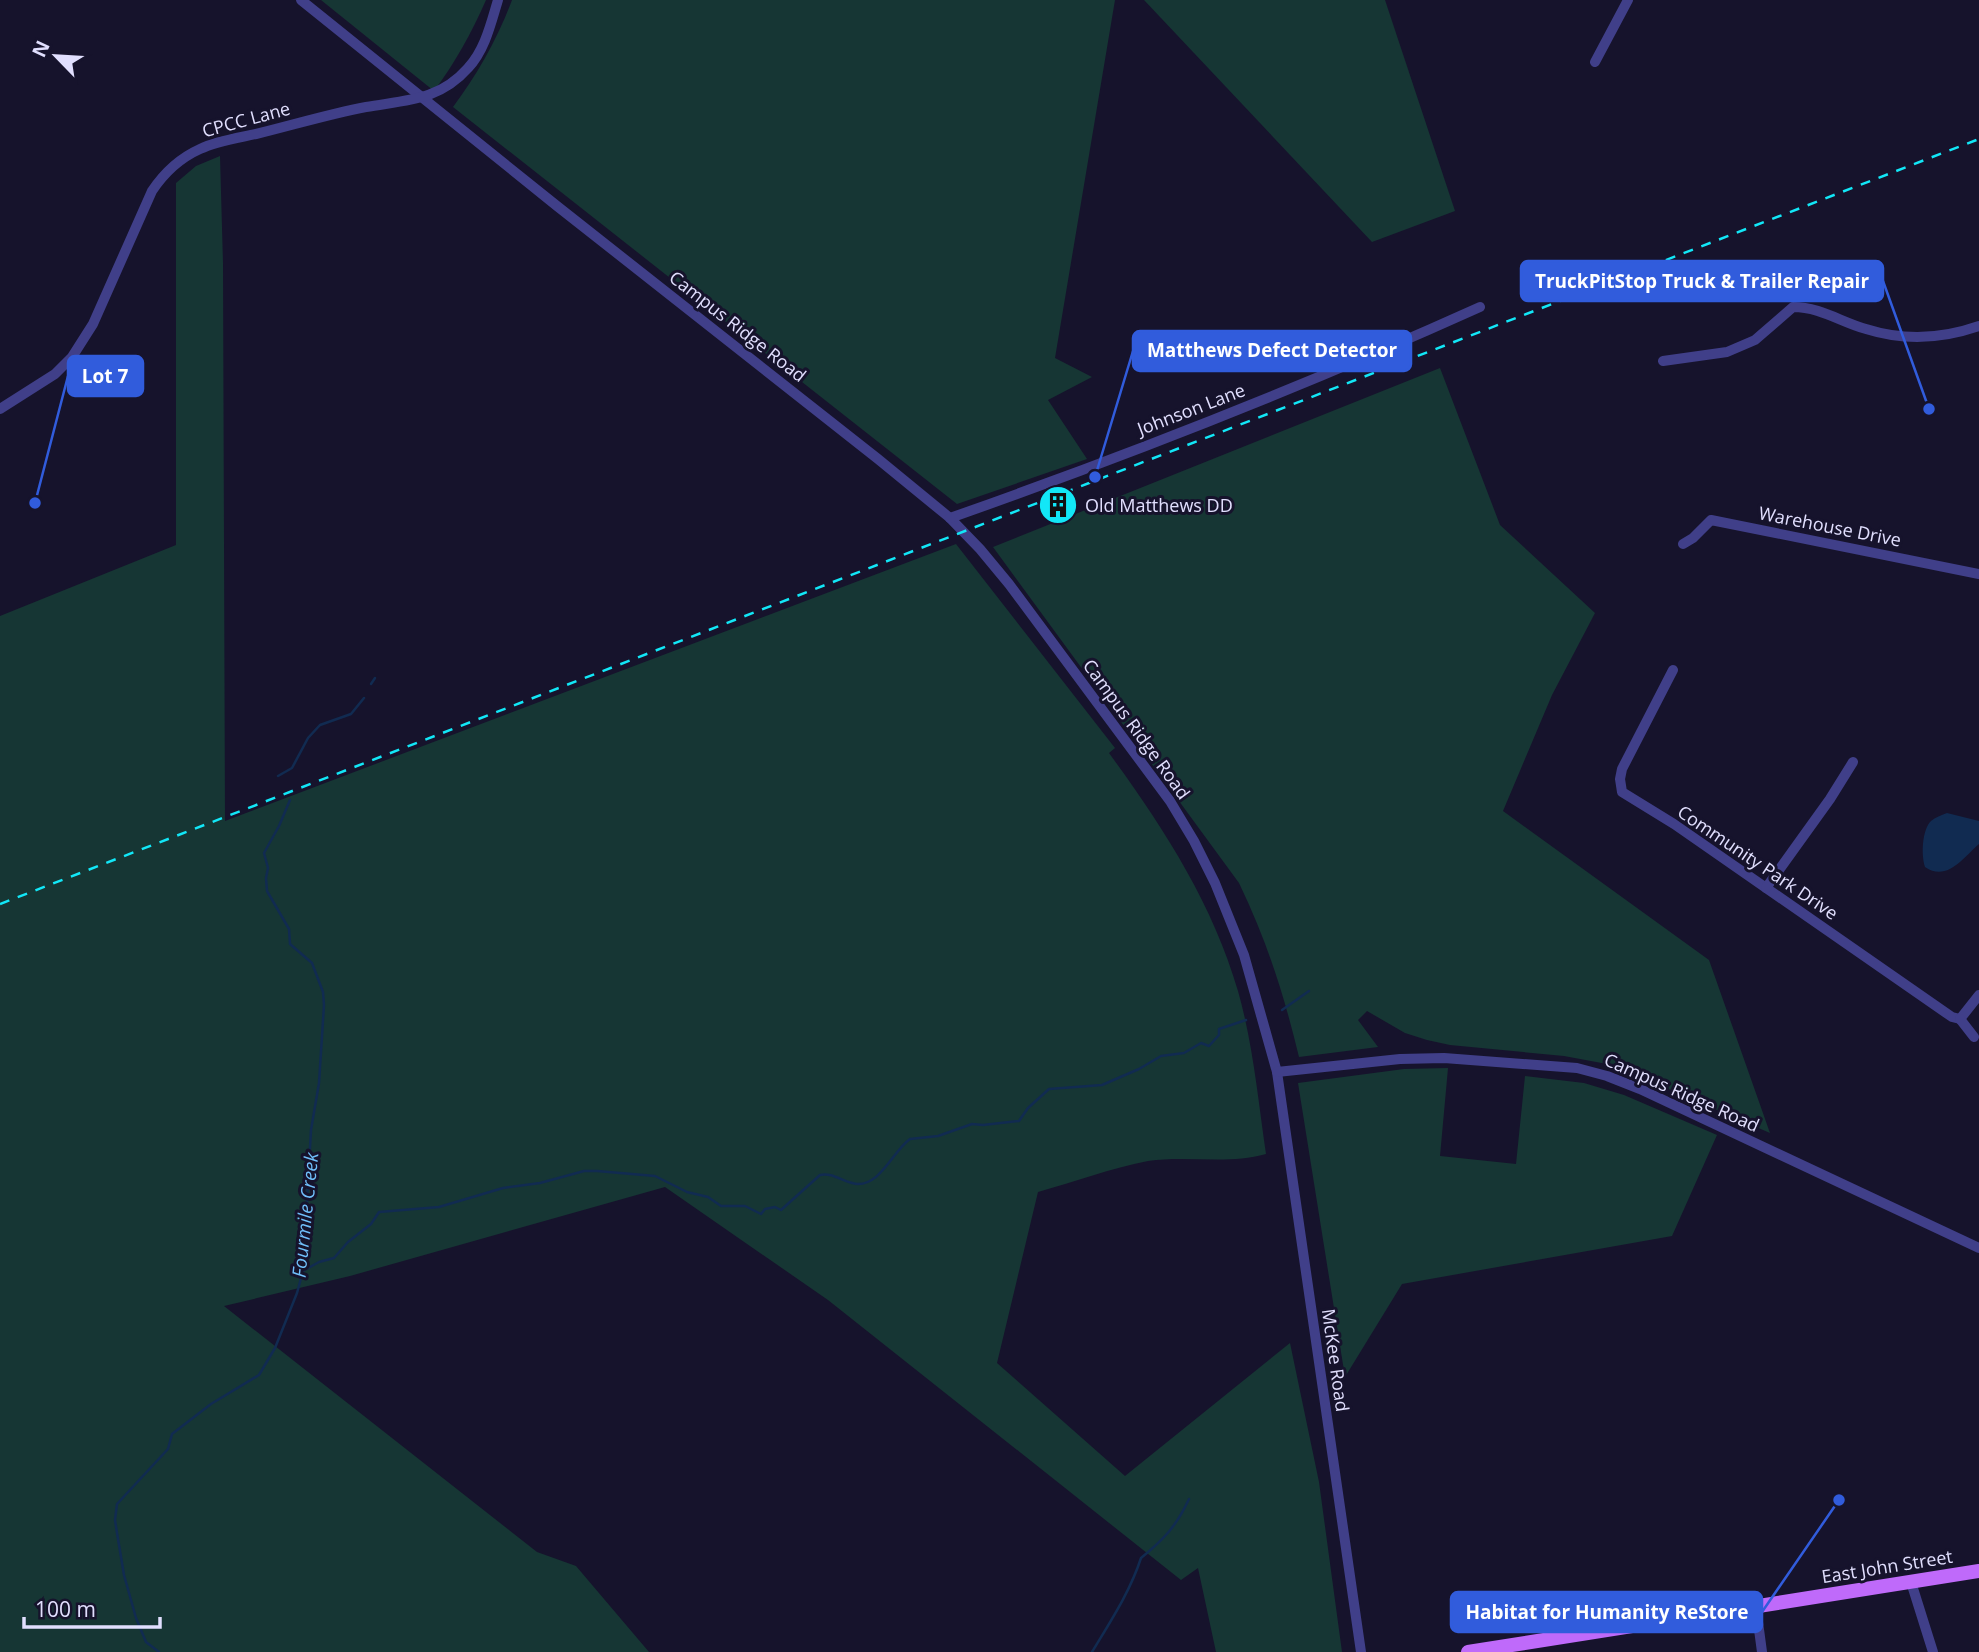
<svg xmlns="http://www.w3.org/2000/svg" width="1979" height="1652" viewBox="0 0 1979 1652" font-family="'Open Sans',sans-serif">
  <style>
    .green { fill: #163634 }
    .water { fill: #112b51 }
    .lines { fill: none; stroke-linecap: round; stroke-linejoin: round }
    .stream { stroke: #112b51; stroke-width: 2.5 }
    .minor { stroke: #403f89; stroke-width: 10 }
    .major { stroke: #bf6afa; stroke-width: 14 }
    .rail { stroke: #12e7f7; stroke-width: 2.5; stroke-dasharray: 10 9; stroke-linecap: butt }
    .labels { text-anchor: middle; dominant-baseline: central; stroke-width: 6; stroke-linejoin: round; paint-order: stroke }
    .street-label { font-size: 18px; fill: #e1dffe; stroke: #16132c }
    .poi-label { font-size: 18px; fill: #e1dffe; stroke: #16132c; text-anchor: start }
    .water-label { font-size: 19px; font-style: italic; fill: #70bffa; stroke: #16132c }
    .leader { fill: none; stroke: #315cdc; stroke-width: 2.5 }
    .callout-dot { fill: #315cdc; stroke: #16132c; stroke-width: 2.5 }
    .callout { fill: #315cdc; stroke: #315cdc; stroke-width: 2.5 }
    .callout-label { font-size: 19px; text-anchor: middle; font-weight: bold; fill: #fff }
  </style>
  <rect width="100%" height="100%" fill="#16132c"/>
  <g class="green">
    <path d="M321 0H486C472 32 455 63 434 91Z"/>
    <path d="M512 0H1115L1055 358 1092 377 1048 400 1087 459 957 504 453 107C477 75 498 38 512 0Z"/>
    <path d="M1144 0H1385L1455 211 1372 242Z"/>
    <path d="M220 156 223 263 225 821 956 544 1115 748 1109 753C1163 827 1212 902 1238 991 1253 1044 1258 1099 1266 1154 1227 1165 1187 1155 1148 1161 1111 1168 1074 1182 1038 1192L997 1363 1125 1476 1290 1343 1319 1482 1342 1652H1216L1198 1568 1181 1580 828 1300 665 1187 350 1276 224 1306 537 1552 576 1566 649 1652H0V616L176 545V183L196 166Z"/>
    <path d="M1440 368 1500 525 1595 613 1552 695 1503 811 1709 960 1770 1133 1634 1074 1607 1064 1564 1056 1450 1045 1427 1040 1405 1033 1367 1011 1358 1020 1378 1047 1299 1057C1284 995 1267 941 1239 883L993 547Z"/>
    <path d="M1448 1068 1440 1156 1516 1164 1525 1076 1584 1083 1624 1095 1717 1135 1672 1236 1402 1284 1345 1377 1298 1083 1404 1069Z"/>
  </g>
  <path class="water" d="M1947 813 1979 821V844C1963 858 1947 882 1925 867 1921 855 1922 830 1931 821 1936 817 1942 815 1947 813Z"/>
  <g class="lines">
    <g class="stream">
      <path d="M371 684 375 678"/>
      <path d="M278 776 292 768 308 738 320 725 351 714 364 698"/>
      <path d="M1282 1010 1309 991"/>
      <path d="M303 1271 319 1262 334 1258 348 1242 371 1224 379 1212 439 1207 503 1188 540 1183 584 1171H597L655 1176 687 1192 708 1197 721 1206H745L761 1214 765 1209 775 1207 781 1210 820 1175C833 1172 844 1183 857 1184 881 1185 893 1151 910 1139L938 1136 972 1124 983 1125 1019 1121 1028 1108 1049 1089 1102 1085 1139 1069 1161 1056 1184 1053 1201 1043 1209 1046 1219 1035V1029L1246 1020"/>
      <path d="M159 1652 146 1642 136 1618 124 1575 117 1533 115 1520 117 1504 168 1449 172 1434 211 1404 259 1375 275 1348 297 1293 303 1271 311 1130 319 1083 324 1005 323 992 312 963 290 944 289 929 267 891 266 878 268 868 264 853 279 826 290 800"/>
      <path d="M1092 1652C1110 1622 1130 1592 1141 1558 1163 1540 1176 1527 1189 1499"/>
    </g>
    <g class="minor">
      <path d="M301 0 557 206 878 459 950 518 980 549 1009 584 1170 801 1194 841 1215 883 1244 955 1277 1072 1361 1652"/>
      <path d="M1595 62 1628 0"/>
      <path d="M1663 361 1727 352 1755 340 1793 307C1820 307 1841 322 1866 329 1904 341 1942 339 1979 326"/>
      <path d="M0 409 55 374 72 357 93 324 152 191C164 173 180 158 200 149 217 141 238 138 256 134 293 125 329 114 366 107 406 100 439 101 468 68 485 50 491 23 498 0"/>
      <path d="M950 518C1129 455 1307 385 1480 307"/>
      <path d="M1683 544 1693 538 1711 520 1979 574"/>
      <path d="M1673 670 1622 769 1620 779 1622 792 1674 824 1952 1017 1960 1019"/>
      <path d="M1766 888 1830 799 1853 762"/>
      <path d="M1960 1019 1979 995"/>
      <path d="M1960 1019 1974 1037"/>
      <path d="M1277 1072 1400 1059 1444 1058 1577 1068 1607 1076 1640 1089 1979 1248"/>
      <path d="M1911 1582 1933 1652"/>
      <path d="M1756 1607 1762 1652"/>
    </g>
    <path class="major" d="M1468 1652 1979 1571"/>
    <path class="rail" d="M0 904 1979 139"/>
  </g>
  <defs>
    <g id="building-disc" transform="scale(2.0125)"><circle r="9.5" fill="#12e7f7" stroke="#16132c"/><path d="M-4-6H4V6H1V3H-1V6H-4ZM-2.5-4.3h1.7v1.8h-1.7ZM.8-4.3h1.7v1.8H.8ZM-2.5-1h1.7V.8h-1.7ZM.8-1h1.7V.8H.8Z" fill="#111"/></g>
  </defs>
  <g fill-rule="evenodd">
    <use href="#building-disc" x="1058" y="505"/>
  </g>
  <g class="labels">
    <g class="street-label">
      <text transform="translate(246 119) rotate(-15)">CPCC Lane</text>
      <text transform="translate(738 326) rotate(38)">Campus Ridge Road</text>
      <text transform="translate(1191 409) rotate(-21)">Johnson Lane</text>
      <text transform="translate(1830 526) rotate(11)">Warehouse Drive</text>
      <text transform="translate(1137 729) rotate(54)">Campus Ridge Road</text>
      <text transform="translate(1758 862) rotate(34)">Community Park Drive</text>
      <text transform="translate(1682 1092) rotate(24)">Campus Ridge Road</text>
      <text transform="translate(1336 1360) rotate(82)">McKee Road</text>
      <text transform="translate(1887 1566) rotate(-9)">East John Street</text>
    </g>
    <g class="poi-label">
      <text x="1085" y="505">Old Matthews DD</text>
    </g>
    <g class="water-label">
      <text transform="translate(305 1215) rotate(-84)">Fourmile Creek</text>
    </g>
  </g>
  <path class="leader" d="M1929 409L1883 281M1095 477L1133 351M35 503L68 376M1839 1500L1762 1612"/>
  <g class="callout-dot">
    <circle cx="1929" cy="409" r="7"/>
    <circle cx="1095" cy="477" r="7"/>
    <circle cx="35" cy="503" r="7"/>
    <circle cx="1839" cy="1500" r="7"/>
  </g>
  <g class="callout">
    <rect x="1521" y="261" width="362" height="40" rx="7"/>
    <rect x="1133" y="331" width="278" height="40" rx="7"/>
    <rect x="68" y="356" width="75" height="40" rx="7"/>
    <rect x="1451" y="1592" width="311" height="40" rx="7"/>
  </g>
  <g class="callout-label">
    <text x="1702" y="288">TruckPitStop Truck &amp; Trailer Repair</text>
    <text x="1272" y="357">Matthews Defect Detector</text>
    <text x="105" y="383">Lot 7</text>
    <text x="1607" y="1619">Habitat for Humanity ReStore</text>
  </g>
  <g transform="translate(56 56) rotate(295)" stroke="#16132c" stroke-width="5" paint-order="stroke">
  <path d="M0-5L12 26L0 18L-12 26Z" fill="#e1dffe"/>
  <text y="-10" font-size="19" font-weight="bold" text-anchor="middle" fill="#e1dffe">N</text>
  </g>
  <path d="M24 1617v10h136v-10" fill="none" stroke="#e1dffe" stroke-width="3.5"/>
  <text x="35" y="1617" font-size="21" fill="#e1dffe" stroke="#16132c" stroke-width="5" paint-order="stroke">100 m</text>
</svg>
